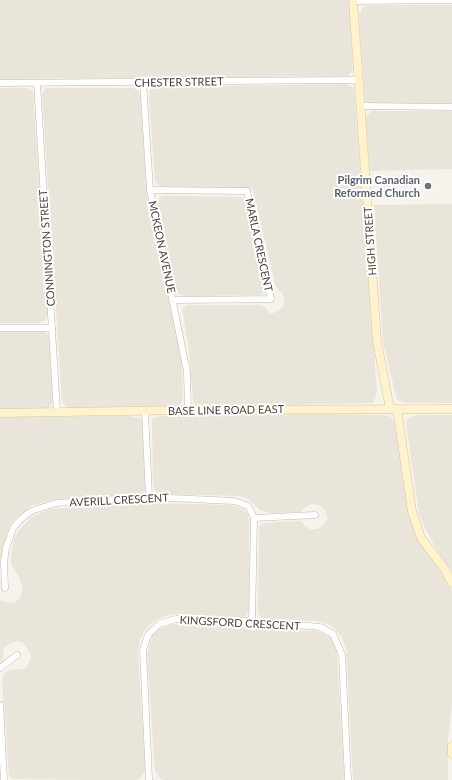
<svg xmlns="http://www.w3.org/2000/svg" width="452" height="780" viewBox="0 0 452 780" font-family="Lato,sans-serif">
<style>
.residential{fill:#eae5da}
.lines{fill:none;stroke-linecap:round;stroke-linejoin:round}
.street-casing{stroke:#c2bbae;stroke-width:7}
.secondary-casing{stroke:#d6c79b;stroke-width:9}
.street{stroke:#fff;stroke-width:6}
.secondary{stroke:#fff3cd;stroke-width:8}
.worship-dot{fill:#6b7280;stroke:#fff;stroke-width:1.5}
.labels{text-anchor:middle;stroke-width:4;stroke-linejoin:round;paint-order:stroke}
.street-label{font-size:11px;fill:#4b4439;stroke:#fff}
.worship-label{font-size:11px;font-weight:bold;fill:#5b616d;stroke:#fff;text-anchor:end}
</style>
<rect width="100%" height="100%" fill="#f6f3ec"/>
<g class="residential">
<path d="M0,0H349L353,69L350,74L346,76L0,79Z"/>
<path d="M369,5H452V103L369,104L365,100L359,16L363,7Z"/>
<path d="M346,84L354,88L377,391L375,399L372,403L201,407L196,405L193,400L189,349L182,309L187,305H260L265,307L269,313H274L281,309L284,304V297L281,292L276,287L254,194L251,188L163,187L159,185L155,181L149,96L150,89L154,87Z"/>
<path d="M0,88H25L30,89L33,92L48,314L46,319L39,323H0Z"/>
<path d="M48,88H133L137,90L140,95L148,207L181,355L183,399L181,404L178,407L70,408L66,407L62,401L42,95L45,89Z"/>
<path d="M372,111H452V169L370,171L366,119L367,115Z"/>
<path d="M163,196L238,197L243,198L246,201L265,287L263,293L260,295L184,296L179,294L176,290L157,205L159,199Z"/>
<path d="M452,204V403H404L397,400L383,342L374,205Z"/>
<path d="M0,332H45L49,336L53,400L52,404L48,408L0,409Z"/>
<path d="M314,414L383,415L391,417L395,423L411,516L438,566L448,580L452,591V706L448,739V780H353L346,648L342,638L337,631L330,625L318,621L269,619L261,617L258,613L259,527L263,523L300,521L309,529H317L324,524L328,518L325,510L319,505L311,504L304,508L301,512L269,513L260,510L248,499L240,496L163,494L156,492L153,486L152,421L153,418L161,416Z"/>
<path d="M416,415H452V572L437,550L426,530L419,514L406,423L409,418Z"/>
<path d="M130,416L139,418L142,422L146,485L145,491L141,494L54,500L32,505L16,518L10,526L2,548L0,567V417Z"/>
<path d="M148,503L229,505L243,509L247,514L249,520V611L246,616L242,618L180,614L168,615L158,619L150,624L144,632L140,640L138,651L145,762V771L140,778L136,780H95L15,779L11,778L9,775L2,677L5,673L9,670L22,669L27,667L30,660L31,653L23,643L18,641L11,643L5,647L3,651V660L0,663V600L8,603L15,602L19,599L22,593V587L20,579L11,564V556L14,539L19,530L31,517L50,509Z"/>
<path d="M172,624L316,631L323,633L331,638L335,645L337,655L344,768V778L343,780H163L159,777L155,772L147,654L150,642L153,634L159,629Z"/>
</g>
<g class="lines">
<g class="street-casing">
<g id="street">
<path d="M353,1L452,0"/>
<path d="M143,82L150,190L187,372L188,410"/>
<path d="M0,83L358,80"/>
<path d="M37,83L57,412"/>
<path d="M361,106L452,107"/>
<path d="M150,190L247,191L271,299L173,300"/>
<path d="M0,328H52"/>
<path d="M145,412L149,497"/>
<path d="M254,518L315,515"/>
<path d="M5,588L4,562L6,548L10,537L13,528L19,521L27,514L34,510L56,503L149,497L234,501L248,506L254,518L252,621"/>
<path d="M0,668L17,655"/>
<path d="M0,705L4,780"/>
<path d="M149,780L143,650L148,635L159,624L176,619L252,621L320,627L333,634L342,655L348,780"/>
</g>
</g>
<g class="secondary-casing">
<g id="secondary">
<path d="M353,0L377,341L390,409"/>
<path d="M397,409L412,511L421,538L444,568L452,583"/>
<path d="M0,413L188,410L452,409"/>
<path d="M452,746V754"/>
</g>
</g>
<use href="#street" class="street"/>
<use href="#secondary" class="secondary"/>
</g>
<circle class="worship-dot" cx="428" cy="186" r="4"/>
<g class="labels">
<g class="street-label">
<text transform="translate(179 82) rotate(-1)" y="4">CHESTER STREET</text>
<text transform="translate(370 241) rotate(-94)" y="4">HIGH STREET</text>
<text transform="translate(259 245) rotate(78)" y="4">MARLA CRESCENT</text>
<text transform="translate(162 247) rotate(78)" y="4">MCKEON AVENUE</text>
<text transform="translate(47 248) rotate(-94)" y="4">CONNINGTON STREET</text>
<text transform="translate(226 410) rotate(-1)" y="4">BASE LINE ROAD EAST</text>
<text transform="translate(119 500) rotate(-3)" y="4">AVERILL CRESCENT</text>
<text transform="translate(240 623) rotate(3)" y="4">KINGSFORD CRESCENT</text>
</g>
<g class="worship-label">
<text x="420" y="184">Pilgrim Canadian<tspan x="420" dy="13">Reformed Church</tspan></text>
</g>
</g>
</svg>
